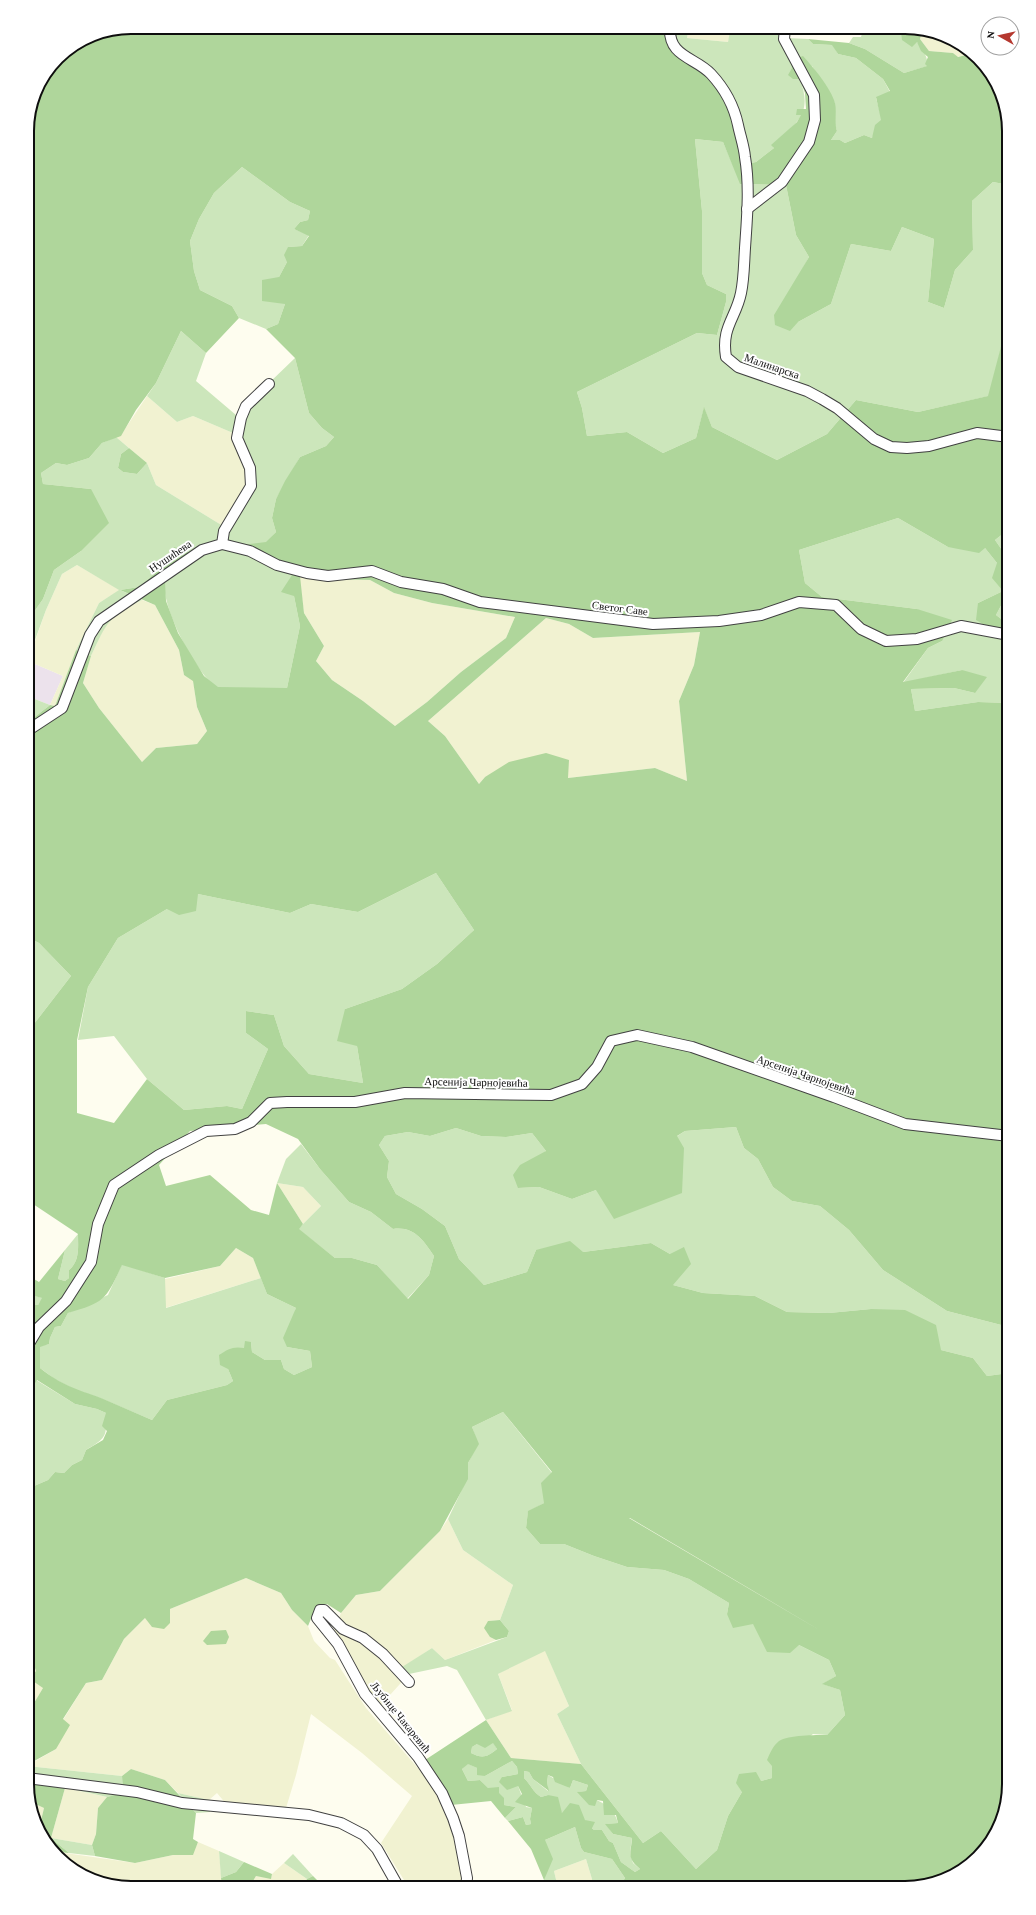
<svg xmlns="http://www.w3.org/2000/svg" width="1036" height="1915" viewBox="0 0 1036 1915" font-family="'Crimson Pro',serif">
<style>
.industrial{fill:#ece2ec}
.farmland{fill:#f1f2d1}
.green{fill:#cce6bb}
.forest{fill:#afd69b;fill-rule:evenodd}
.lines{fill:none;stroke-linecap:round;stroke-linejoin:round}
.street-casing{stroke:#414141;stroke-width:12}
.street{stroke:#fff;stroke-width:10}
.labels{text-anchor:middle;stroke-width:4;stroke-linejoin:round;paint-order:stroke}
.street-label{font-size:11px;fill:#0e0e0e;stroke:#fff}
.rim{fill:none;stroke:#0e0e0e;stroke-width:2}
</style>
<rect width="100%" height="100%" fill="#fefdef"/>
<path class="industrial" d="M28,661L63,676L50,705L27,696Z"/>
<g class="farmland">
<path d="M689,27H777V35L731,31L728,42L687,38Z"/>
<path d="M922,31L963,45L970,54L957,57L953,53L929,51L920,39Z"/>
<path d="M147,396L177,422L193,416L233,433L247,468L246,488L223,526L156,485L147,463L116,437L121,435Z"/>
<path d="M77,565L120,590L99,603L76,650L55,706L50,705L63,676L28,661L46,610L62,574Z"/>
<path d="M299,576L324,579L370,580L394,593L432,603L515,617L506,638L461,672L427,702L395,726L363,701L332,680L316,661L324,646L304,613Z"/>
<path d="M142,600L155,605L179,650L184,675L193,680L197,707L207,731L197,744L156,748L142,762L99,708L83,683L91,656L105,626L118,612Z"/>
<path d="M546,618L569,624L593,638L700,632L694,665L679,701L687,781L655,768L568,778L485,777L479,784L445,736L428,721Z"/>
<path d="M277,1183L303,1187L321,1206L303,1224Z"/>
<path d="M236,1248L253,1258L261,1278L165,1308V1279L220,1266Z"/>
<path d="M448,1519L463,1550L513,1585L500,1620L488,1621L490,1637L496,1640L445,1660L432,1648L402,1668L409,1674L380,1706L367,1690L334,1630L341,1613L356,1595L380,1591L440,1531Z"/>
<path d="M246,1578L281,1593L292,1610L308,1626L314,1641L330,1658L335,1660L366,1708L423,1774L434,1789L456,1839L461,1859L463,1888H409L381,1843L412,1796L362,1753L311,1714L296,1775L286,1808L227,1805L217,1793L209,1800L178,1793L165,1780L131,1769L122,1776L27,1766L56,1749L63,1720L86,1683L102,1680L124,1639L145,1618L170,1623V1609Z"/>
<path d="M545,1650L569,1706L557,1714L581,1764L511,1758L486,1720L512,1710L498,1674Z"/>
<path d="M27,1651L31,1656L43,1688L31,1708L30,1715L27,1719Z"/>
<path d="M65,1788L107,1797L98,1808L96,1834L92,1845L51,1838Z"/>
<path d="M31,1802L44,1808L39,1829L35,1824Z"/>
<path d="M198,1842L219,1851L222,1886L220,1888H124L73,1870L58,1852L135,1863L173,1855H192Z"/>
<path d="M586,1859L594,1886L589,1888H558L554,1871Z"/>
<path d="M284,1863L307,1879L302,1888L250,1886L256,1876L271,1878L272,1874Z"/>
</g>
<g class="green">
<path d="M667,27H689L687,38L728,42L730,31L777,35V27H789L786,38L808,39L813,44L833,45L838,54L856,58L883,79L890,92L876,98L882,120L872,138L864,135L845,143L840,140H831L837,131L834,122L835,103L812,66L800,79C813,115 797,122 772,145L774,148L756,162L751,163Z"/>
<path d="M864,27H902L898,30C913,35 927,49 928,66L904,73L865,49L849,43L853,37H861Z"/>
<path d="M695,139L723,142L741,184L786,185L796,235L809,257L793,286L798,322L831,304L851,244L891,251L902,227L934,239L928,302L944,308L955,270L973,250L972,201L993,182L1009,185V316L989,396L918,412L856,400L827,434L777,460L712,427L704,408L696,438L663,453L627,432L587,436L582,408L577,392L697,333L717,335L726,302V294L707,285L702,273V211Z"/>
<path d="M242,167L290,202L310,211L308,220L300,222L294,229L309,235L302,246L288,247L287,262L279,277L285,304L278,324L266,329L239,318L232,306L200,290L194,271L190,241L199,219L214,193Z"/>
<path d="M181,331L206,353L196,381L236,415L295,358L309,413L322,428L334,437L326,446L300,457L276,499L272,518L276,532L266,543L227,547L249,554L265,565L292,575L294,596L300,626L287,688C277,688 223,690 217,687C197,676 160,605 165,582C166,574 181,556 186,549L174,547L171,559L139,587L120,590L142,600C108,617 107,622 91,656L76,650L99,603L119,590L77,565L62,574L46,610L27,662V622L43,599L54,570L81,551L91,489L43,484L41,473L56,463L67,465L89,458L102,443L116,437L129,448L121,454L118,468L123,472L137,474L147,463L156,485L223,526L246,488L247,468L233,433L193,416L177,422L147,396L156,383Z"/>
<path d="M898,518L948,547L985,548L997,563L1003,591L978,603L1009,639V703L978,702L915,711L911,689L954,688L975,693L962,670L903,683L928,648L942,641L917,609L822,597L805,583L799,550Z"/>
<path d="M1009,529V560L995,540Z"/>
<path d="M1009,596V625L996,615L1005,598Z"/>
<path d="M27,696L50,705L27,723Z"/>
<path d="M436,873L474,930L437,964L402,989L345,1009L357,1046L363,1083L309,1074L284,1046L274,1015L246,1011V1033L268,1049L242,1109L227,1106L184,1110L147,1079L114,1036L78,1040L88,987L118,938L167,909L198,894L290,913L311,904L358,912Z"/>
<path d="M27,937L39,943L71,976L27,1033Z"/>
<path d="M736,1127L744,1148L758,1159L773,1187L792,1201L820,1206L849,1230L883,1270L947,1311L1009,1327V1373L987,1376L973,1358L941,1350L871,1309L829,1313L787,1312L755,1296L703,1293L673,1285L670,1254L651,1243L583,1252L536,1250L527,1272L484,1285L459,1259L445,1226L422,1209L396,1194L387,1177L389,1161L379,1145L385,1136L408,1132L430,1136L456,1128L481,1136L506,1137L532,1133L546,1151L518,1188L539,1187L572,1199L596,1190L685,1131Z"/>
<path d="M301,1144L320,1169L349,1202L371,1212L393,1229C414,1226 423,1240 434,1256L429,1275L407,1299L377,1265L352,1258H335L298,1229L321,1206L303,1187L277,1183L286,1159Z"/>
<path d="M78,1234C78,1247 80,1261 69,1270V1278L65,1281L58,1279L65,1250Z"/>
<path d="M122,1264L165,1278L166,1308L261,1278L267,1294L296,1308L287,1347L310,1351L312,1367L294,1375L284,1369L281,1360H265L252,1352L251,1342L228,1369L233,1381L227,1385L167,1400L152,1420L100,1398L76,1390L56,1380L40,1368V1346L49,1344L50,1338L55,1327L61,1326L68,1313L108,1295Z"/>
<path d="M27,1294L43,1298L38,1305L27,1304Z"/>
<path d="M36,1380L75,1404L97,1409L106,1413C107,1437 106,1438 86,1450L82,1460L72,1465L64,1473L55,1472L48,1480L27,1489V1396Z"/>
<path d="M503,1412L552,1473L544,1503L528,1512L526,1528L540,1544H564L594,1556L627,1567L664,1570L689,1579L729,1603L727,1614L753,1623L758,1631L799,1645L829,1660L836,1676L823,1684L840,1690L845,1715L827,1735L813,1734L772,1766V1778L761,1781L742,1792L728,1816L717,1850L696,1869L661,1831L643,1843L581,1764L557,1714L569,1706L545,1651L498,1674L512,1711L486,1720L457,1670L447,1666L409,1674L402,1667L432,1648L445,1660L507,1637L509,1631L500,1620L513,1585L463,1550L448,1519L467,1479L468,1463L478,1444L472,1427Z"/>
<path d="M493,1742L497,1749C487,1757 483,1759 471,1753L472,1747L477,1744Z"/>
<path d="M512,1761L517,1767L518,1774L502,1777L518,1786L526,1807L532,1808L530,1819L531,1824L526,1825L523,1817L508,1821L505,1818L516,1807L504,1805L480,1780L468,1781L462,1769L467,1763L477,1768L485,1776Z"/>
<path d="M27,1766L122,1776L123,1794L107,1797L27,1779Z"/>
<path d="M524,1771L529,1772L533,1779L548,1791L547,1783L548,1775L570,1788L573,1780L588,1785L586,1791L578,1792C595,1800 613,1803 618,1823L606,1824L613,1834L632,1838L630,1853L633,1863L640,1869L635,1872L621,1862L613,1843L609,1841L602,1830H594L585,1820L562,1813L548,1795L541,1797C533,1792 531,1785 524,1778Z"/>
<path d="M178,1793L209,1800L210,1812L196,1813Z"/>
<path d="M575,1827L581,1848L584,1852L612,1859L625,1878L619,1888H589L594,1886L586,1859L554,1871L558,1888H529L544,1880L545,1840Z"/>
<path d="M51,1838L92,1845L95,1856L69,1853Z"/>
<path d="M219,1851L244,1862L236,1872L221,1878Z"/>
<path d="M293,1854L313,1876L307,1879L284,1863Z"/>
</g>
<g class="forest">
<path d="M131,27H667L678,45L726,100L751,163L756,162L774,148L771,145L797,122L801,115H796L797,109H806L805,93L800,79H793L788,75L792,68L791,62L797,58L803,56C813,67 831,88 835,103C837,112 834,122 837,131L831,140H840L845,143L864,135L872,138L875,125L881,120L876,97L890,91L883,79L856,58L838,54L832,45L813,44L808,39L849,43L865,49L904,73L927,66L925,64L928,57L921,51L917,42L912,47L902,40L901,32L897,31C906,25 913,28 922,31L920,39L929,51L953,53L958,57L970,54L1001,91L1009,131V185L993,182L972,201L973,250L955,270L944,308L928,302L934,239L902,227L891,251L851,244L831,304L798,322L790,331L775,325L774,315L809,257L796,235L786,185L740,184L723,142L695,139L702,211V273L707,285L726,294V302L717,335L697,333L577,392L582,408L587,436L627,432L663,453L696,438L704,407L712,427L777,460L827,434L856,400L918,412L988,396L1009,316V529L995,540L1009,560V596L1005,598L996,615L1009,625V639L976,620L978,603L1003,591L992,578L997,563L985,548L979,553L948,547L898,518L799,550L805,583L822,597L917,609L952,620L942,641L928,648L903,682L962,670L987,677L975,693L954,688L911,689L915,711L978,702L1009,703V1327L947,1311L883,1270L849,1230L820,1206L792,1201L773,1187L758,1159L744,1148L736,1127L685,1131L677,1136L684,1148L682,1193L614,1219L596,1190L572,1199L539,1187L518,1188L513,1175L520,1165L546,1151L532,1133L506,1137L481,1136L456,1128L430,1136L408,1132L385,1136L379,1145L389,1161L387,1177L396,1194L422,1209L445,1226L459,1259L484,1285L527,1272L536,1250L570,1241L583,1252L651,1243L670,1254L684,1247L691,1264L673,1285L703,1293L755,1296L787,1312L829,1313L871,1309L905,1310L936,1325L941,1350L973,1358L987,1376L1009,1373V1784L992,1842L945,1880L905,1888H619L625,1878L612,1859L584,1852L581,1848L575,1827L545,1840L553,1859L544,1880L531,1849L508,1821L523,1817L526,1825L531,1824L530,1819L532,1808L515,1802L522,1794L518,1786L507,1790L499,1782L502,1777L518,1774L517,1767L512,1761L485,1776L477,1775V1768L468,1764L462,1769L468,1781L480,1780L488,1788L499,1787V1793L504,1798V1805L516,1807L505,1818L491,1801L451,1805L425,1760L486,1720L511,1758L581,1764L643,1843L661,1831L696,1869L717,1850L728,1816L742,1792L736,1783L739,1774L756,1772L761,1781L772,1778V1766L767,1760C770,1753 773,1746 779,1741C788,1735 816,1735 827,1735L845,1715L840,1690L822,1684L836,1676L829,1660L799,1645L790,1653L767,1652L753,1624L733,1628L727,1614L729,1603L689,1579L664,1570L627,1567L594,1556L564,1544H540L526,1528L528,1511L544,1503L541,1483L552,1472L503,1412L472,1427L479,1444L468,1463V1479L440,1531L380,1591L356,1595L341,1613L327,1604L315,1609L308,1626L292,1610L281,1593L246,1578L170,1609V1623L164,1629L152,1627L145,1618L124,1639L102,1680L86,1683L63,1719L70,1725L56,1749L27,1765V1719L30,1715L31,1708L43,1688L30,1679L36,1671L31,1656L27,1651V1593L30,1592L27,1587V1489L48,1480L55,1472L64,1473L72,1465L82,1460L86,1450L103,1440L107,1431L102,1426L106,1413L97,1409L75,1404L37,1380L27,1396V1304L38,1305L42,1298L27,1294V1275L39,1282L65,1250L58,1279L65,1281L69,1278V1270C80,1261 78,1247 78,1234L33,1204L27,1203V1033L71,976L39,943L27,937V723L50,705L55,706L76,650L91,656L83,683L99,708L142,762L156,748L197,744L207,731L197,707L193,681L184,675L179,650L155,605L120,590L139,587L171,559L174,547L187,549L192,564L165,582L166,601L178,633L204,676L218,687L287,688L300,626L294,596L281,592L292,575L265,565L249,554L225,547L266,542L276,532L272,518L276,499L285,481L300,457L326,446L334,437L322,428L309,413L295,358L266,329L278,324L285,304L262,301V280L279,277L287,262L284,255L288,247L302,246L309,236L294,229L300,222L308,220L310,211L290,202L242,167L214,193L199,219L190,241L194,271L200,290L232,306L239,318L206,353L181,331L156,383L136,410L121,436L102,443L89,458L67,465L56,463L41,473L43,484L91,489L109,523L81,551L54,570L43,599L27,622V124L38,85L58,57L91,35ZM300,576L324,579L370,580L394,593L432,603L515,617L506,638L461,672L427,702L395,726L363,701L332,680L316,661L324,646L304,613ZM546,618L569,624L593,638L700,632L694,665L679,701L687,781L655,768L568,778L569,760L546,753L509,762L485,777L479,784L445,736L428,721ZM436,873L474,930L437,964L402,989L345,1009L337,1041L357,1046L363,1083L309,1074L284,1046L274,1015L246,1011V1033L268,1049L242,1109L227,1106L184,1110L147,1079L114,1123L77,1113V1040L88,987L118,938L167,909L179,915L196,911L198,894L290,913L311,904L358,912ZM266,1124L298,1139L320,1169L349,1202L371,1212L393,1229C414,1226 423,1240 434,1256L429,1275L408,1299L377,1265L352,1258H335L299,1229L303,1224L277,1183L269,1215L251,1210L210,1175L166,1186L159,1165L190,1131ZM236,1248L253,1258L267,1294L296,1308L283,1338L287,1347L310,1351L312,1367L294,1375L284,1369L281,1360H265L252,1352L251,1342L245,1341L244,1348C233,1346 228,1349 219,1355L220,1365L228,1369L233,1381L227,1385L167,1400L152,1420C135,1413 118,1405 101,1398C76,1389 61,1385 40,1368V1347L49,1344L50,1338L55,1327L61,1326L68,1313C106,1302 106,1299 122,1265L165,1278L220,1266ZM629,1518L826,1634L630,1518ZM493,1743L497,1749C487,1757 483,1759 471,1753L472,1747L477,1744L485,1748ZM524,1771L529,1772L533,1779L549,1791L547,1783L548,1775L553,1777L555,1782L570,1788L573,1780L588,1785L586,1791L577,1792L589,1805L595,1806L597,1800L603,1801L604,1815H616L618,1823L605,1824L613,1834L632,1838C631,1854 626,1857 640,1869L635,1872L621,1862L613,1843L609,1841L602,1830H594L592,1828L595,1822L585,1820L579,1805L570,1803L562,1813L558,1797L548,1795L541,1797C533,1792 531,1785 524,1778Z"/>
<path d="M129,448L147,463L137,474L123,472L118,468L121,454Z"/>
<path d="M500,1620L509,1631L507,1637L496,1640L490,1637L484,1628L488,1621Z"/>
<path d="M226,1630L229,1637L226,1644L207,1645L203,1641L211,1631Z"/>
<path d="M131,1769L165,1780L196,1813L193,1839L198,1842L193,1855H173L135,1863L95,1856L92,1845L96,1834L98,1808L107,1797L123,1793L122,1776Z"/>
<path d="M27,1779L65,1788L51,1838L69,1853L58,1852L39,1829L44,1808L31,1802Z"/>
<path d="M244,1862L272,1874L271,1879L256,1876L250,1886L252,1888H220L222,1886L221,1878L236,1872Z"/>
<path d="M313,1876L325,1888H302L307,1879Z"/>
</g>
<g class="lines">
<g class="street-casing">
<g id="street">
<path d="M670,27C668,57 695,57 711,74C724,88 734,106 738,125C740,135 744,146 745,157C750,187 747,218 745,248C744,263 744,279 741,293C736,318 721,327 726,357L738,367L807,391L822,399L837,408L874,439L891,447L907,448L929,446L977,433L1009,437"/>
<path d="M747,209L782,182L809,142L815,120L814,95L784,39L785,27"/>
<path d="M222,544L250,551L277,565L307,573L328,576L372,571L401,582L443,589L480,602L653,624L719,621L761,615L799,602L836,605L861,629L886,641L917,639L961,626L1009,635"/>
<path d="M27,731L62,708L90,635L99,621L202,550L222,544L224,531L251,486L250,468L237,438L241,418L246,406L269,384"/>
<path d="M27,1347L39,1327L66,1301L91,1262L98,1224L114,1185L159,1155L206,1131L235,1129L251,1122L270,1103L287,1102H355L405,1093L551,1095L582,1084L597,1067L611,1041L637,1035L692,1047L834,1097L905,1124L1009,1136"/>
<path d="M409,1682L383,1654L363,1638L343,1629L324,1610H320L317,1618L338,1644L365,1694L418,1757L442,1793L453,1818L459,1836L467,1878L466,1888"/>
<path d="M27,1778L137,1792L182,1803L309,1815L341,1823L364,1835L377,1849L399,1888"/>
</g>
</g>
<use href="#street" class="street"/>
</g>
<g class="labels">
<g class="street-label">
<text transform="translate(772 366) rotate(19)" y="4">Малинарска</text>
<text transform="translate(170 556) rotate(-34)" y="4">Нушићева</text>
<text transform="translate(620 608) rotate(7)" y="4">Светог Саве</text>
<text transform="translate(806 1075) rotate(19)" y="4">Арсенија Чарнојевића</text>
<text transform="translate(476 1082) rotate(1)" y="4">Арсенија Чарнојевића</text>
<text transform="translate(401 1717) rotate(51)" y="4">Љубице Чакаревић</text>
</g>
</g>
<path d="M0 0H1036V1915H0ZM131 34H905A97 97 0 0 1 1002 131V1784A97 97 0 0 1 905 1881H131A97 97 0 0 1 34 1784V131A97 97 0 0 1 131 34Z" fill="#fff" fill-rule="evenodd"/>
<path class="rim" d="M131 34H905A97 97 0 0 1 1002 131V1784A97 97 0 0 1 905 1881H131A97 97 0 0 1 34 1784V131A97 97 0 0 1 131 34Z"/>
<g transform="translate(1000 36) rotate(278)"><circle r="19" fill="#ffffff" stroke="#9f9f9f"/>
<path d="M0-3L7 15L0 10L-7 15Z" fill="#b5382f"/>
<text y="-6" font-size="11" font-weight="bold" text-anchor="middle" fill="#0e0e0e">N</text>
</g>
</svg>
